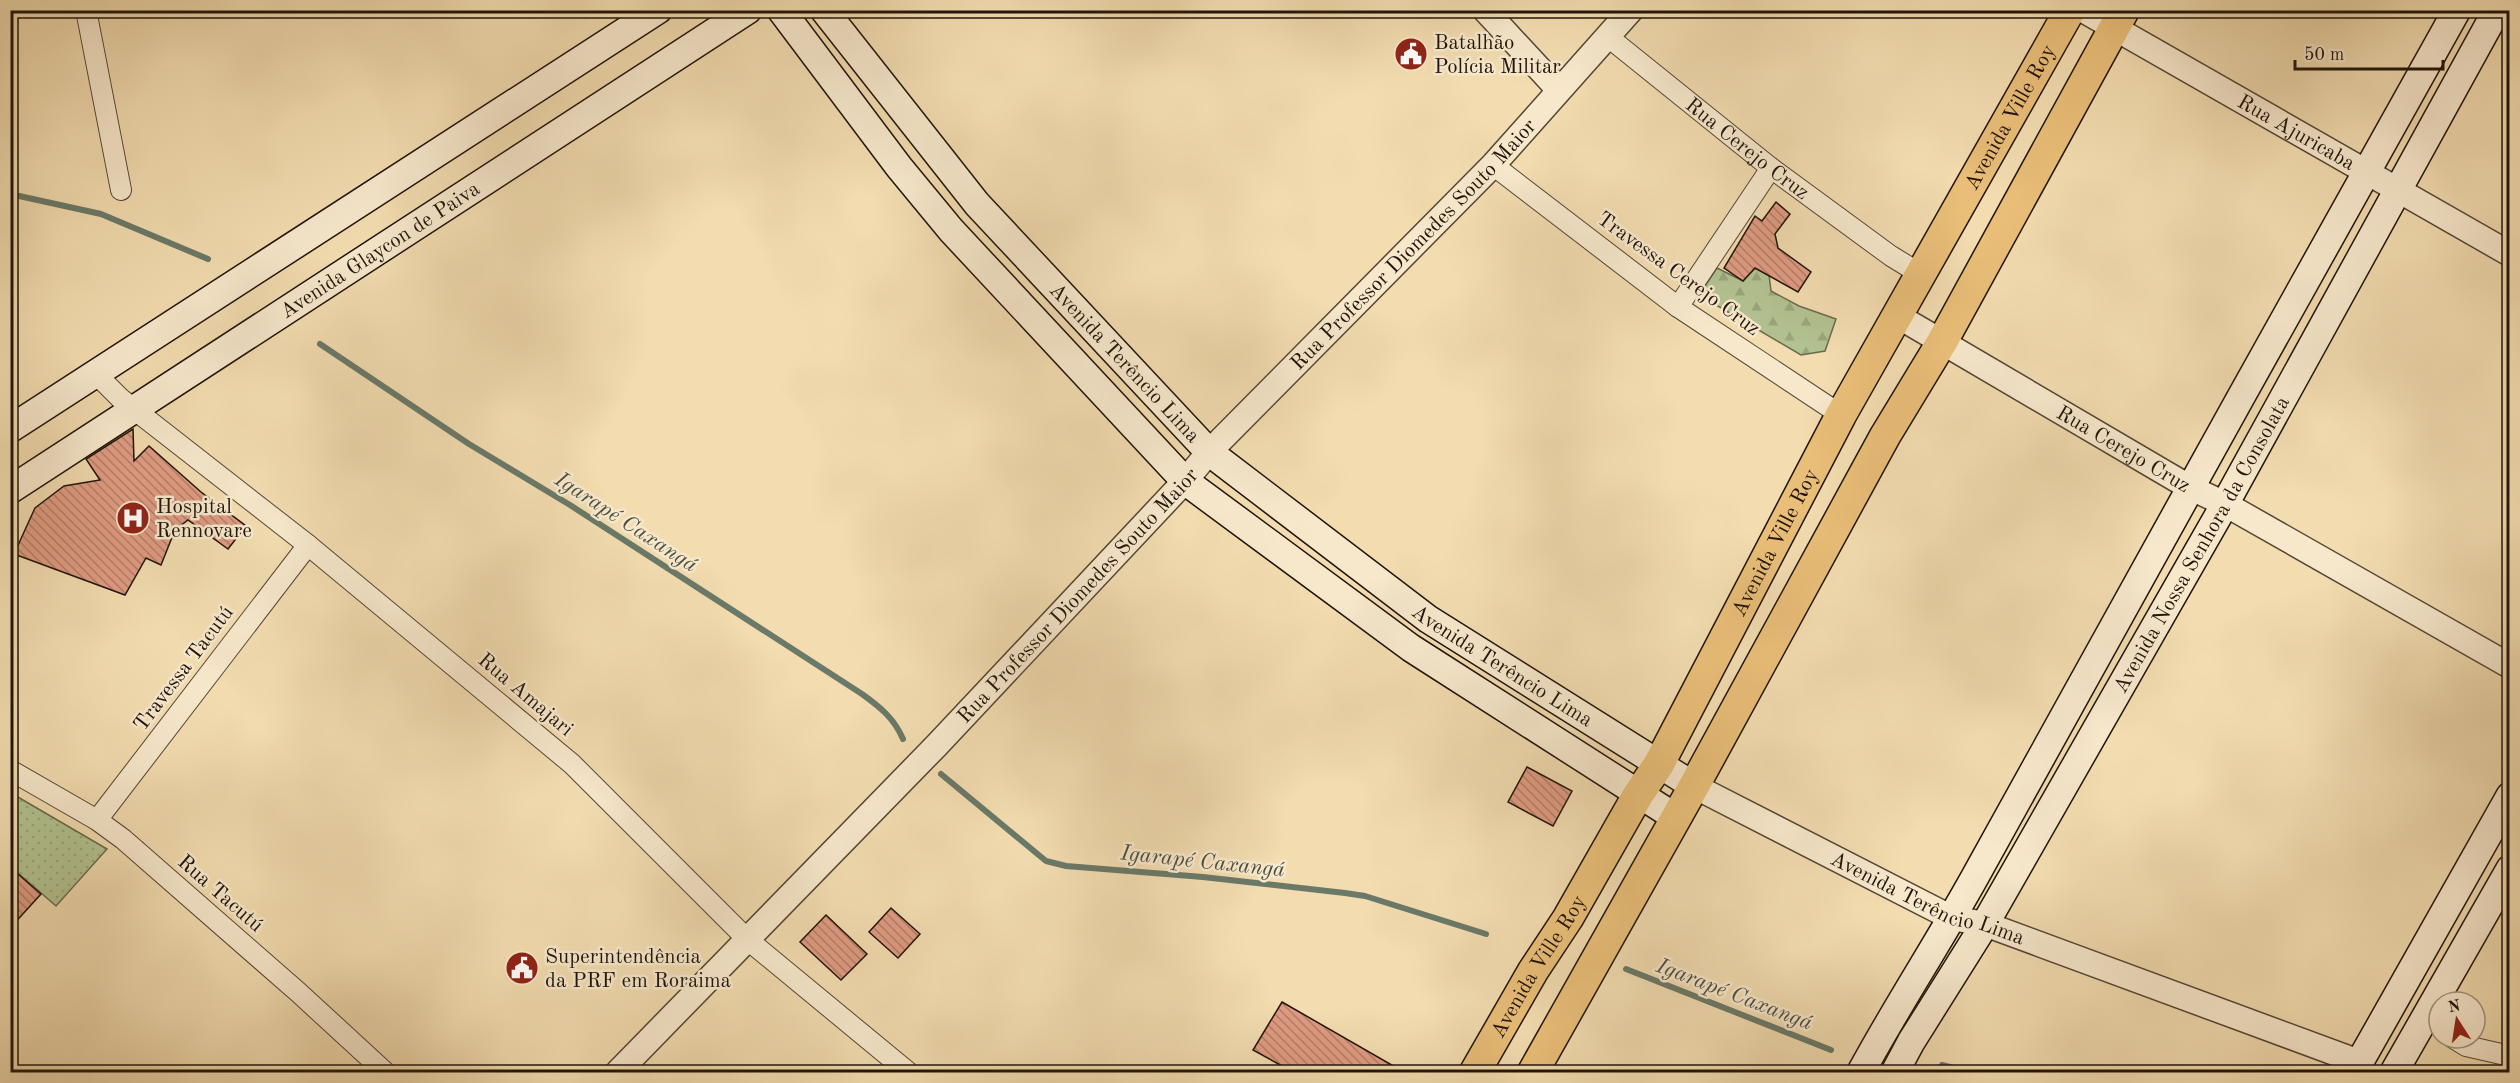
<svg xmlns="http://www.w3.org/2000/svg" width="2520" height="1083" viewBox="0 0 2520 1083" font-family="'Old Standard TT',serif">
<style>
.forest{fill:url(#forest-firs);stroke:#6a6b4e;stroke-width:1.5}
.garden{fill:url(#garden-dots);stroke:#6a6b4e;stroke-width:1.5}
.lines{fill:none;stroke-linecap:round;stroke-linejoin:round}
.stream{stroke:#6a7968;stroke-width:6}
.building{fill:url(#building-back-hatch);stroke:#20140a;stroke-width:1.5}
.minor-casing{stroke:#544634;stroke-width:22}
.tertiary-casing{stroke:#544634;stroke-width:27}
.secondary-casing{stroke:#20140a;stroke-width:30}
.primary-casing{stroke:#20140a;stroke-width:33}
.minor{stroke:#f7e8cc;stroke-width:20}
.tertiary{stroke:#f7e8cc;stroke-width:24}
.secondary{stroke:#f7e8cc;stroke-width:27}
.primary{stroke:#e9be78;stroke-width:30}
.labels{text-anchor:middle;stroke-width:5;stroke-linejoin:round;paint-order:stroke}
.poi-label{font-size:21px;fill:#20140a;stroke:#f7e8cc;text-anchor:start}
.street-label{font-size:21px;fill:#20140a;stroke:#f7e8cc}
.water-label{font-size:22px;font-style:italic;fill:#4b4f41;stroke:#f7e8cc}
</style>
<defs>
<pattern id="forest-firs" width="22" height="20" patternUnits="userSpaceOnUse" patternTransform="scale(1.5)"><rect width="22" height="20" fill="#b3c291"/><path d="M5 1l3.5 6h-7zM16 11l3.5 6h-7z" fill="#9aa67c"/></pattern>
<pattern id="garden-dots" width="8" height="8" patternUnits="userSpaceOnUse" patternTransform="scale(1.5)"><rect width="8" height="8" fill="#b3c291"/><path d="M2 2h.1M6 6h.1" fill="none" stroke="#9aa67c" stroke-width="1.8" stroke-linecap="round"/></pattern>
<pattern id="building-back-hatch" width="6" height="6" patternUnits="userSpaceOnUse" patternTransform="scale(1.5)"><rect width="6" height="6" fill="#df9b82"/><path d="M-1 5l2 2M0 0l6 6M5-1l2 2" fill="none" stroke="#b47d69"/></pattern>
</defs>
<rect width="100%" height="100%" fill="#f2dcb0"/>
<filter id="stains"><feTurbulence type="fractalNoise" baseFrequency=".00333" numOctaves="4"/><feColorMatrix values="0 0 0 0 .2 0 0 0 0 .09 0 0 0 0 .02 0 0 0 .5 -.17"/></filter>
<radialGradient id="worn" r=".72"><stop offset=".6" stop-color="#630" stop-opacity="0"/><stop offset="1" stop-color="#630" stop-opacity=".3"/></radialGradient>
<path class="forest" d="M1717,268L1743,281L1755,268L1769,275L1771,291L1799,306L1836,319L1825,351L1801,355L1699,295Z"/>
<path class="garden" d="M11,793L107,849L56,906L11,867Z"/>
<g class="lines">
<g class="stream">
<path d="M10,194L101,214L208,259"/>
<path d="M320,344L469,444L570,505L862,694C880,707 894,718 903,739"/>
<path d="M941,774L1046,861L1066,866L1203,877L1345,893L1365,896L1486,934"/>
<path d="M1626,969L1831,1050"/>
<path d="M1942,1065L1969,1072"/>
</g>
</g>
<g class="building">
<path d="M1776,202L1790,214L1775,234L1778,248L1811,272L1798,292L1755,268L1743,281L1724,268L1755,216L1762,221Z"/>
<path d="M133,429L134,461L149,446L201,492L246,526L228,549L188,520L175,530L161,565L146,558L125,595L14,554L35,508L64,486L100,480L86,459Z"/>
<path d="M1527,767L1572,791L1553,826L1508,802Z"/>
<path d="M10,867L41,894L10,928Z"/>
<path d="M891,908L920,934L898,958L869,932Z"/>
<path d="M826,915L867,954L841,980L800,942Z"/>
<path d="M1282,1002L1404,1072H1293L1253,1050Z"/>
</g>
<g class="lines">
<g class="minor-casing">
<g id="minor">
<path d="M86,10L121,190"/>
<path id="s1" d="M1607,36L1771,168L1891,256L1922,275"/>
<path d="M1493,165L1678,307L1841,415"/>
<path d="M1678,307L1771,168"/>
<path d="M95,373L121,399L308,545L572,764L748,940L908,1072"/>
<path d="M10,770L97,820L123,839L298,992L385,1072"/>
<path d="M97,820L308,545"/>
<path d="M2453,1038L2466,1046L2510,1056"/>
</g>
</g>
<g class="tertiary-casing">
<g id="tertiary">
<path d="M1485,10L1559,90"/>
<path id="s2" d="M2083,10L2510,254"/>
<path id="s3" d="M1896,315L2189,487L2225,504L2510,666"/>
<path id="s4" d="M1694,786L1952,918L1985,924L2359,1062"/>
<path id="s5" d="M618,1072L937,745L1185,481L1209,452L1493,165L1631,10"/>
</g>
</g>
<g class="secondary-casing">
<g id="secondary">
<path d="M781,10L899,167L951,230L1185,481L1411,648L1675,817"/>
<path id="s6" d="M824,10L977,204L1209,452L1428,619L1694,786"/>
<path d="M10,429L658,10"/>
<path id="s7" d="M10,490L748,10"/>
<path d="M1861,1072C1899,1002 1943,936 1981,866C2138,580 2298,295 2457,10"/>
<path id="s8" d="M1895,1072L1911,1042L1985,924L2225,504L2497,10"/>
<path d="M2354,1072L2510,796"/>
<path d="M2394,1072L2510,869"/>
</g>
</g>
<g class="primary-casing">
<g id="primary">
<path id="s9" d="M1475,1072L1533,971L1568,918L1638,795L1659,764L1841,415L2070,10"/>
<path d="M1533,1072L1694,786L1885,436L1942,342L2124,10"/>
</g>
</g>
<use href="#minor" class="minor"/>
<use href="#tertiary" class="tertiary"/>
<use href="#secondary" class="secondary"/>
<use href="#primary" class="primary"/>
</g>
<defs>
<g id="civic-disc" transform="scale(1.725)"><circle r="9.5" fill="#8f2418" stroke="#f7e8cc"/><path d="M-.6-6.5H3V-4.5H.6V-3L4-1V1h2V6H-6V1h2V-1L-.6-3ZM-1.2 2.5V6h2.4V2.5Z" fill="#fff"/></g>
<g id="hospital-disc" transform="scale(1.725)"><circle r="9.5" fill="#8f2418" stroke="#f7e8cc"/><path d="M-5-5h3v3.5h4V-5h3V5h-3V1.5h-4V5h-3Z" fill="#fff"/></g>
</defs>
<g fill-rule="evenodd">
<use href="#civic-disc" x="1411" y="54"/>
<use href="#hospital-disc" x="133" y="518"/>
<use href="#civic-disc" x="522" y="968"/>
</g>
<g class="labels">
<g class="poi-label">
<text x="1434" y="49">Batalhão<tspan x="1434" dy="24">Polícia Militar</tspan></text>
<text x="156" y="513">Hospital<tspan x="156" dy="24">Rennovare</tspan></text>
<text x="545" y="963">Superintendência<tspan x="545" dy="24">da PRF em Roraima</tspan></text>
</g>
<g class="street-label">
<text dy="7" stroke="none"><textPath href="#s9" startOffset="1095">Avenida Ville Roy</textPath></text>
<text dy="7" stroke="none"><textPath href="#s2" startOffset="246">Rua Ajuricaba</textPath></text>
<text dy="7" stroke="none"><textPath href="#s1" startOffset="180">Rua Cerejo Cruz</textPath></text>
<text dy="7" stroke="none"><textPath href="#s5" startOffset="1148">Rua Professor Diomedes Souto Maior</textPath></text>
<text dy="7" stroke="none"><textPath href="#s7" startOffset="441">Avenida Glaycon de Paiva</textPath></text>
<text transform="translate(1679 273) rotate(36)" y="7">Travessa Cerejo Cruz</text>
<text dy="7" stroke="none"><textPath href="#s6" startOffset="464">Avenida Terêncio Lima</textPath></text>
<text dy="7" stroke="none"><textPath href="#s3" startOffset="264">Rua Cerejo Cruz</textPath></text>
<text dy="7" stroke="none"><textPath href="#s9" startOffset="609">Avenida Ville Roy</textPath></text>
<text dy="7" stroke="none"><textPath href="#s8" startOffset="610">Avenida Nossa Senhora da Consolata</textPath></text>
<text dy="7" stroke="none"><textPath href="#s5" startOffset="662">Rua Professor Diomedes Souto Maior</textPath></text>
<text dy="7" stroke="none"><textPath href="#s6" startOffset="950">Avenida Terêncio Lima</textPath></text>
<text transform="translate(183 668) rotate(-53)" y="7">Travessa Tacutú</text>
<text transform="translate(526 694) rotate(40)" y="7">Rua Amajari</text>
<text transform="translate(221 893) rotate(41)" y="7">Rua Tacutú</text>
<text dy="7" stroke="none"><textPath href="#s4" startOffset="260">Avenida Terêncio Lima</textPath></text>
<text dy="7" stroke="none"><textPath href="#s9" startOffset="123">Avenida Ville Roy</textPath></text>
</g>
<g class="water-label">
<text transform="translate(627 521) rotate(33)" y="8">Igarapé Caxangá</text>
<text transform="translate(1203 860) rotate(6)" y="8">Igarapé Caxangá</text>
<text transform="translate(1735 993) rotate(21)" y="8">Igarapé Caxangá</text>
</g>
</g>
<rect width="2520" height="1083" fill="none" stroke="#f2dcb0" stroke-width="36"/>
<rect x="12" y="12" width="2496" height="1059" fill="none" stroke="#20140a" stroke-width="3"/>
<rect x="18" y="18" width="2484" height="1047" fill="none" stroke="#20140a" stroke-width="1.5"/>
<g transform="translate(2457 1020) rotate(348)"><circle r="28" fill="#f7e8cc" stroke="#a1937e" stroke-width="1.5"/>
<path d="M0-4.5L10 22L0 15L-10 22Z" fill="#8f2418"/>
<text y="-9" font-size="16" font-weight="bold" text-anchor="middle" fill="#20140a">N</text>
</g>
<path d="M2295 60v9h148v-9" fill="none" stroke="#20140a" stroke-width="3"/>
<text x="2304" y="60" font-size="18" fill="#20140a" stroke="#f7e8cc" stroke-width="4.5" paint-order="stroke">50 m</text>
<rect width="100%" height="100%" filter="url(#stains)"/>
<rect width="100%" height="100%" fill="url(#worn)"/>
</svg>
